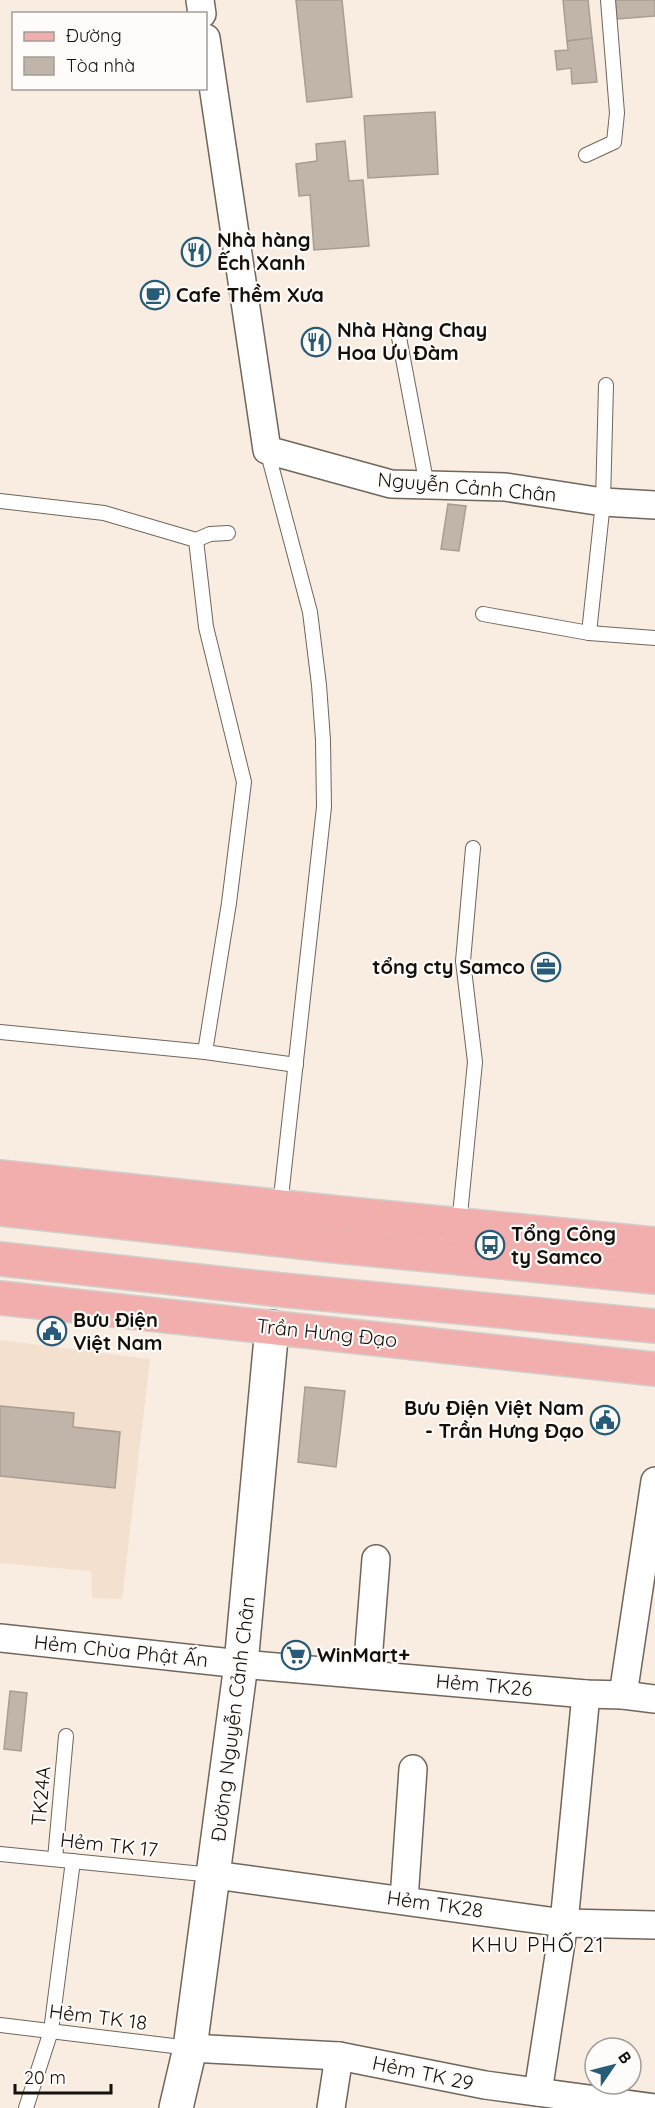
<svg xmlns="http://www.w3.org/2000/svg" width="655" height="2108" viewBox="0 0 655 2108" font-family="Quicksand,sans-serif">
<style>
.built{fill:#f3e0ce}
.building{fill:#c1b4a9;stroke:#a99c91;stroke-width:1.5}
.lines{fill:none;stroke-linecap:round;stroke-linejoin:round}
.lane-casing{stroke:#71665b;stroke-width:16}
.street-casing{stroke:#71665b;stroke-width:30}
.secondary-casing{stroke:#71665b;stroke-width:36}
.primary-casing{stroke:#d0cfce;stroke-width:36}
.lane{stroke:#fff;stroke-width:14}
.street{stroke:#fff;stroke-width:27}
.secondary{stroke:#fff;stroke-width:33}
.primary{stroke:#f2aeac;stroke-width:33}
.labels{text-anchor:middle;stroke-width:4.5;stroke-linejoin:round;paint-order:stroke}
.poi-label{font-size:20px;font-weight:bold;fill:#14100c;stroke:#fefbf9;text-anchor:start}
.street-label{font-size:20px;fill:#14100c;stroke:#fefbf9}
.neighbourhood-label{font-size:21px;letter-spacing:1.5px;fill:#14100c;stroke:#fefbf9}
</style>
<rect width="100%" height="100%" fill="#f9ece0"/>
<path class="built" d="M0,1340L150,1359L122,1599L92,1598L91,1571L0,1563Z"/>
<g class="building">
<path d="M296,0H342L352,97L307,102Z"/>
<path d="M563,0H588L592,38L567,41Z"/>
<path d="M615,0H655V16L617,19Z"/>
<path d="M592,38L597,82L572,84L571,68L557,70L555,51L568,50L567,41Z"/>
<path d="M435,112L438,174L368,178L364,116Z"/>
<path d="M345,141L349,181L363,180L369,246L314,250L310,195L299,196L296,164L317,161L316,144Z"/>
<path d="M448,504L466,506L459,551L441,549Z"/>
<path d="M305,1387L345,1391L336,1467L298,1462Z"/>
<path d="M0,1406L74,1413L73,1427L120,1432L115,1488L0,1476Z"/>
<path d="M10,1691L27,1693L21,1751L4,1749Z"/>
</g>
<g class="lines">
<g class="lane-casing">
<g id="lane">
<path d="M586,155L614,142L617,113L608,0"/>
<path d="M398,332L427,486"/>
<path d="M267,450L310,612L319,685L323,740L324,807L280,1206"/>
<path d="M0,501L104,513L196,540L210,534L228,533"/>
<path d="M196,540L206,627L244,782L229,903L205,1052"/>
<path d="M483,614L589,633L655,638"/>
<path d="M589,633L603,502L606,385"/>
<path d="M0,1032L205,1052L296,1065"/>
<path d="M459,1225L475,1062L463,961L473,848"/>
<path d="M0,1854L213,1875"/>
<path d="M55,1859L66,1736"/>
<path d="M0,2025L190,2048"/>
<path d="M26,2108L51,2031L73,1861"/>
</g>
</g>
<g class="street-casing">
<g id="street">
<path d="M200,0L202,14"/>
<path d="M206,38L267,450L391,484L505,487L603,502L655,505"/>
<path d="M0,1638L241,1664L586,1694L623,1695L655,1699"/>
<path d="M367,1674L376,1559"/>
<path d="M623,1695L655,1481"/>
<path d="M215,1875L564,1923L655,1925"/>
<path d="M404,1900L413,1769"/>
<path d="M190,2048L339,2056L485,2085L655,2108"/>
<path d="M538,2092L564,1923L586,1694"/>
<path d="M331,2108L339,2056"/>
</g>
</g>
<g class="secondary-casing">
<path id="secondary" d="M176,2108L190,2048L241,1664L272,1327"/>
</g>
<g class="primary-casing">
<g id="primary">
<path d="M0,1177L339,1213L655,1244"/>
<path d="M0,1209L336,1246L655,1277"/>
<path d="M0,1259L272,1289L655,1326"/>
<path d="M0,1298L655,1369"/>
</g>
</g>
<use href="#lane" class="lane"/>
<use href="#street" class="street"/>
<use href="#secondary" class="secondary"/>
<use href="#primary" class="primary"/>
</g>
<defs>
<g id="restaurant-ring" transform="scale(1.5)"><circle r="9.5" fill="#fefbf9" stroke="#265c78" stroke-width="1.5"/><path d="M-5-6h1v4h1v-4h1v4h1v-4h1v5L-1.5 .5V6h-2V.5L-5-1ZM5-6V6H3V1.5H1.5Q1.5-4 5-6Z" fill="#265c78"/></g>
<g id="cafe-ring" transform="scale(1.5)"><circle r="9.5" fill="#fefbf9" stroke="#265c78" stroke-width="1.5"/><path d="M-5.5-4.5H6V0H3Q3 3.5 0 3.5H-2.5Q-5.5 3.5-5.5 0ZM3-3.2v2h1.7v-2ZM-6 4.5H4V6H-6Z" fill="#265c78"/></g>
<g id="office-ring" transform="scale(1.5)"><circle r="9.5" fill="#fefbf9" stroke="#265c78" stroke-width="1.5"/><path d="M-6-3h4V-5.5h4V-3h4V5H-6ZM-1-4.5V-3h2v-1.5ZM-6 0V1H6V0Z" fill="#265c78"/></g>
<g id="bus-ring" transform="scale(1.5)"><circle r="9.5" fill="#fefbf9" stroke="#265c78" stroke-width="1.5"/><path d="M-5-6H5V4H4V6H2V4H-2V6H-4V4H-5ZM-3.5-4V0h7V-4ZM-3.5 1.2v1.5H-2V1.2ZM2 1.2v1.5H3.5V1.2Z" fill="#265c78"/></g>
<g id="civic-ring" transform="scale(1.5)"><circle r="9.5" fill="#fefbf9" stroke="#265c78" stroke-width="1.5"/><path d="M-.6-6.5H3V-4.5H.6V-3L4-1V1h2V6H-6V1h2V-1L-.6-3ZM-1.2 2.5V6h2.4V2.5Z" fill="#265c78"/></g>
<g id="supermarket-ring" transform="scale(1.5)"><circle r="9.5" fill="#fefbf9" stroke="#265c78" stroke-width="1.5"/><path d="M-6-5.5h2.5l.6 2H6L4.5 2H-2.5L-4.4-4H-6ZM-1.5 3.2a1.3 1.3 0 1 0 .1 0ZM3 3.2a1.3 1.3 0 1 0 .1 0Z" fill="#265c78"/></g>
</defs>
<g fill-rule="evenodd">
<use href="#restaurant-ring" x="196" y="252"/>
<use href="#cafe-ring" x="155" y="295"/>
<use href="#restaurant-ring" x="316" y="342"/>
<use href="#office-ring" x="546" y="967"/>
<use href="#bus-ring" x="490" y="1245"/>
<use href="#civic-ring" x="52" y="1331"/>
<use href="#civic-ring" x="605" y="1420"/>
<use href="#supermarket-ring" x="296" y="1655"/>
</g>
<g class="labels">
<g class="poi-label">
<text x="217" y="247">Nhà hàng<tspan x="217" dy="23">Ếch Xanh</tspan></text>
<text x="176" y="302">Cafe Thềm Xưa</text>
<text x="337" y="337">Nhà Hàng Chay<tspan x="337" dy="23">Hoa Ưu Đàm</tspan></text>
<text x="525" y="974" text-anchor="end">tổng cty Samco</text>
<text x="511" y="1241">Tổng Công<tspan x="511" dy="23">ty Samco</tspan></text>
<text x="73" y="1327">Bưu Điện<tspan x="73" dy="23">Việt Nam</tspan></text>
<text x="584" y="1415" text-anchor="end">Bưu Điện Việt Nam<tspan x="584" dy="23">- Trần Hưng Đạo</tspan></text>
<text x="317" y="1662">WinMart+</text>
</g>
<g class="street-label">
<text transform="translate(467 487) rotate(5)" y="7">Nguyễn Cảnh Chân</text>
<text transform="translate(327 1333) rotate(6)" y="7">Trần Hưng Đạo</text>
<text transform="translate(121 1651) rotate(6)" y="7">Hẻm Chùa Phật Ấn</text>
<text transform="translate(484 1685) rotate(5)" y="7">Hẻm TK26</text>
<text transform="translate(233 1719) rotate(-83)" y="7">Đường Nguyễn Cảnh Chân</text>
<text transform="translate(41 1796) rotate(-85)" y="7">TK24A</text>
<text transform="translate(109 1845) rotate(6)" y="7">Hẻm TK 17</text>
<text transform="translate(435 1904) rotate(8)" y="7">Hẻm TK28</text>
<text transform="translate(98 2017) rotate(7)" y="7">Hẻm TK 18</text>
<text transform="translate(423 2073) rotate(12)" y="7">Hẻm TK 29</text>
</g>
<g class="neighbourhood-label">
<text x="538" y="1952">KHU PHỐ 21</text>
</g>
</g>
<rect x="12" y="12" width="195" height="78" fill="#fefbf9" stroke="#a09d9a" stroke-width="1.5"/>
<rect x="24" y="32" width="30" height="9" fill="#f2aeac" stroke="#a09d9a" stroke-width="1.5"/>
<text x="66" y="42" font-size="18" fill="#14100c">Đường</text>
<rect x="24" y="57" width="30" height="18" fill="#c1b4a9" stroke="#a09d9a" stroke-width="1.5"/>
<text x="66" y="72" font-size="18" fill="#14100c">Tòa nhà</text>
<g transform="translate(613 2066) rotate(55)"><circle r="28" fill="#fefbf9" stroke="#a09d9a" stroke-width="1.5"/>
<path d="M0-4.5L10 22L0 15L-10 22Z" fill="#265c78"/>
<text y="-9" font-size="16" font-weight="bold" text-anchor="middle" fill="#14100c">B</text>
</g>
<path d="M15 2084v9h96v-9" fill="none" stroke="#14100c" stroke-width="3"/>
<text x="24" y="2084" font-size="18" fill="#14100c" stroke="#fefbf9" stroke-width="4.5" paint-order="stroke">20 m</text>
</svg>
